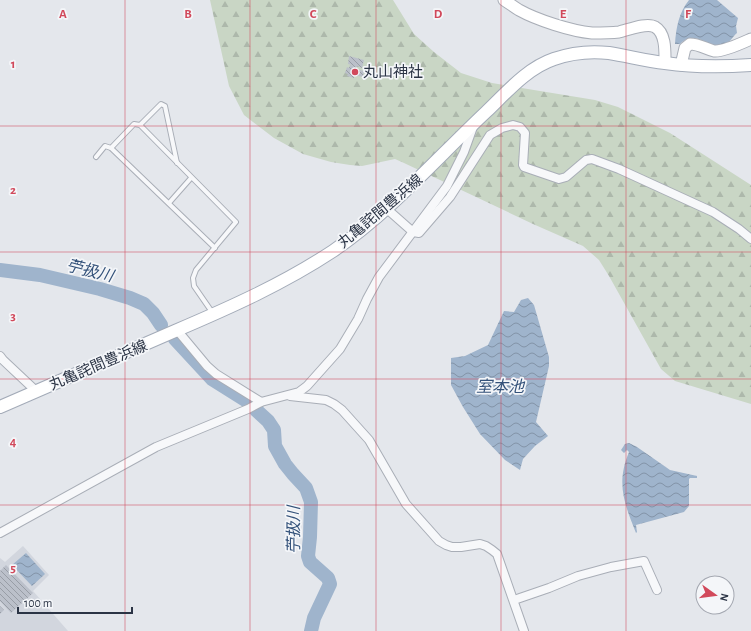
<svg xmlns="http://www.w3.org/2000/svg" width="751" height="631" viewBox="0 0 751 631" font-family="'Alegreya Sans','Noto Sans JP',sans-serif">
<style>
.built{fill:#d2d6de}
.forest{fill:url(#forest-firs)}
.water{fill:url(#water-waves)}
.lines{fill:none;stroke-linecap:round;stroke-linejoin:round}
.river{stroke:#9fb4cc;stroke-width:14}
.building{fill:url(#building-back-hatch)}
.lane-casing{stroke:#a9aeb7;stroke-width:6}
.street-casing{stroke:#a9aeb7;stroke-width:10}
.secondary-casing{stroke:#a9aeb7;stroke-width:13}
.primary-casing{stroke:#a3abb8;stroke-width:14}
.lane{stroke:#f7f8fa;stroke-width:4}
.street{stroke:#f7f8fa;stroke-width:8}
.secondary{stroke:#fff;stroke-width:11}
.primary{stroke:#fff;stroke-width:12}
.grid{fill:none;stroke:#d1495b;stroke-width:1;stroke-opacity:0.55}
.poi-dot{fill:#d1495b;stroke:#f4f6f9;stroke-width:1.5}
.labels{text-anchor:middle;stroke-width:3.5;stroke-linejoin:round;paint-order:stroke}
.poi-label{font-size:15px;fill:#2b3445;stroke:#f4f6f9;text-anchor:start}
.street-label{font-size:15px;fill:#2b3445;stroke:#f4f6f9}
.water-label{font-size:16px;font-style:italic;fill:#34527a;stroke:#f4f6f9}
.grid-label{font-size:13px;text-anchor:middle;font-weight:bold;fill:#d1495b;stroke:#f4f6f9;stroke-width:3.5;stroke-linejoin:round;paint-order:stroke}
</style>
<defs>
<pattern id="forest-firs" width="22" height="20" patternUnits="userSpaceOnUse"><rect width="22" height="20" fill="#c9d6c5"/><path d="M5 1l3.5 6h-7zM16 11l3.5 6h-7z" fill="#adb8ab"/></pattern>
<pattern id="water-waves" width="16" height="10" patternUnits="userSpaceOnUse"><rect width="16" height="10" fill="#9fb4cc"/><path d="M0 5q4-4 8 0t8 0" fill="none" stroke="#8293a7"/></pattern>
<pattern id="building-back-hatch" width="6" height="6" patternUnits="userSpaceOnUse"><rect width="6" height="6" fill="#bbc0ca"/><path d="M-1 5l2 2M0 0l6 6M5-1l2 2" fill="none" stroke="#989da6"/></pattern>
</defs>
<rect width="100%" height="100%" fill="#e4e7ec"/>
<path class="built" d="M23,546L49,575L33,591L68,631H0V558L5,562Z"/>
<path class="forest" d="M210,0H393L414,34L434,52L461,73L492,83L595,100L618,107L670,133L751,185V404L675,381L661,369L609,276L599,260L583,246L533,224L404,163L395,159L362,166L350,165L331,162L303,154L274,138L253,122L244,115L229,86Z"/>
<g class="water">
<path d="M689,0H717L738,18L736,26L737,33C733,36 730,43 725,44C710,52 696,27 680,44H675C676,28 679,12 689,0Z"/>
<path d="M528,298L534,305L549,357V366L536,422L548,436L535,446L523,459L520,470L505,460L480,434L463,407L451,385V358L465,356L488,345L504,311L514,312L521,300Z"/>
<path d="M629,443L637,447L670,470L697,476V478H690L689,479V506L684,512L636,525L637,532L636,533C624,503 616,483 629,452L627,450L624,453L621,450L625,444Z"/>
<path d="M26,553L45,574L32,586L12,565Z"/>
</g>
<g class="lines">
<g class="river">
<path d="M0,270L40,275L100,289L130,298L144,304L153,313L161,325"/>
<path d="M175,339L212,379L247,401"/>
<path d="M256,410L268,421L274,430L275,446L285,464L293,474L306,488L311,502L310,537L308,556L310,562L328,578L330,584L314,618L311,631"/>
</g>
</g>
<g class="building">
<path d="M349,56L364,60L362,68L357,66L356,69L364,71L363,77L354,75V78L347,76L348,74L345,73L347,67L349,68L350,65L355,66L348,64Z"/>
<path d="M6,565L33,593L11,613L0,601V571Z"/>
<path d="M0,606L4,610L0,614Z"/>
</g>
<g class="lines">
<g class="lane-casing">
<g id="lane">
<path d="M140,125L161,104L165,106L177,163"/>
<path d="M111,148L215,248"/>
<path d="M96,157L105,146L111,148L134,124L140,125L236,222L196,270L193,278L194,286L212,312"/>
<path d="M169,203L191,178"/>
</g>
</g>
<g class="street-casing">
<g id="street">
<path d="M387,209L413,232L419,233L450,197L490,135L502,128L513,125L520,127L525,133L523,165L524,167L559,179L566,177L586,160L592,159L619,169L713,212L739,229L751,239"/>
<path d="M177,330L207,366L216,374L261,402"/>
<path d="M0,356L3,360L36,391"/>
<path d="M290,396L326,400L334,404L342,410L369,440L406,504L439,541L446,545L452,547H461L480,544L486,546L492,550L497,554L524,631"/>
<path d="M0,533L156,447L248,409L261,402L299,392L307,386L340,349L358,319L367,299L379,277L447,186L464,152L473,127"/>
<path d="M514,600L549,588L578,576L611,567L644,561L657,590"/>
</g>
</g>
<g class="secondary-casing">
<g id="secondary">
<path d="M504,0C509,3 514,7 519,10C537,20 571,31 592,33C600,33 610,33 619,32C628,30 647,22 655,27C666,33 665,52 665,63"/>
<path d="M681,65L685,48L690,44C699,44 706,49 714,51C723,52 742,43 751,39"/>
</g>
</g>
<g class="primary-casing">
<path id="primary" d="M0,407C58,382 116,357 175,331C229,308 283,284 333,251C390,212 436,159 486,112C506,93 527,68 554,59C571,53 591,51 609,53C628,56 646,61 665,63C693,67 722,67 751,65"/>
</g>
<use href="#lane" class="lane"/>
<use href="#street" class="street"/>
<use href="#secondary" class="secondary"/>
<use href="#primary" class="primary"/>
</g>
<path class="grid" d="M125,0V631M250,0V631M376,0V631M501,0V631M626,0V631M0,126H751M0,252H751M0,379H751M0,505H751"/>
<circle class="poi-dot" cx="355" cy="72" r="4"/>
<g class="labels">
<g class="poi-label">
<text x="363" y="77">丸山神社</text>
</g>
<g class="street-label">
<text transform="translate(380 211) rotate(-40)" y="5">丸亀詫間豊浜線</text>
<text transform="translate(98 365) rotate(-23)" y="5">丸亀詫間豊浜線</text>
</g>
<g class="water-label">
<text transform="translate(90 270) rotate(14)" y="6">苧扱川</text>
<text x="500" y="392">室本池</text>
<text transform="translate(293 530) rotate(-90)" y="6">苧扱川</text>
</g>
</g>
<g class="grid-label">
<text x="63" y="18">A</text>
<text x="188" y="18">B</text>
<text x="313" y="18">C</text>
<text x="438" y="18">D</text>
<text x="563" y="18">E</text>
<text x="688" y="18">F</text>
<text x="13" y="68">1</text>
<text x="13" y="194">2</text>
<text x="13" y="320">3</text>
<text x="13" y="446">4</text>
<text x="13" y="572">5</text>
</g>
<g transform="translate(715 595) rotate(104)"><circle r="19" fill="#f4f6f9" stroke="#a4a8b1"/>
<path d="M0-3L7 15L0 10L-7 15Z" fill="#d1495b"/>
<text y="-6" font-size="11" font-weight="bold" text-anchor="middle" fill="#2b3445">N</text>
</g>
<path d="M18 607v6h114v-6" fill="none" stroke="#2b3445" stroke-width="2"/>
<text x="24" y="607" font-size="12" fill="#2b3445" stroke="#f4f6f9" stroke-width="3" paint-order="stroke">100 m</text>
</svg>
